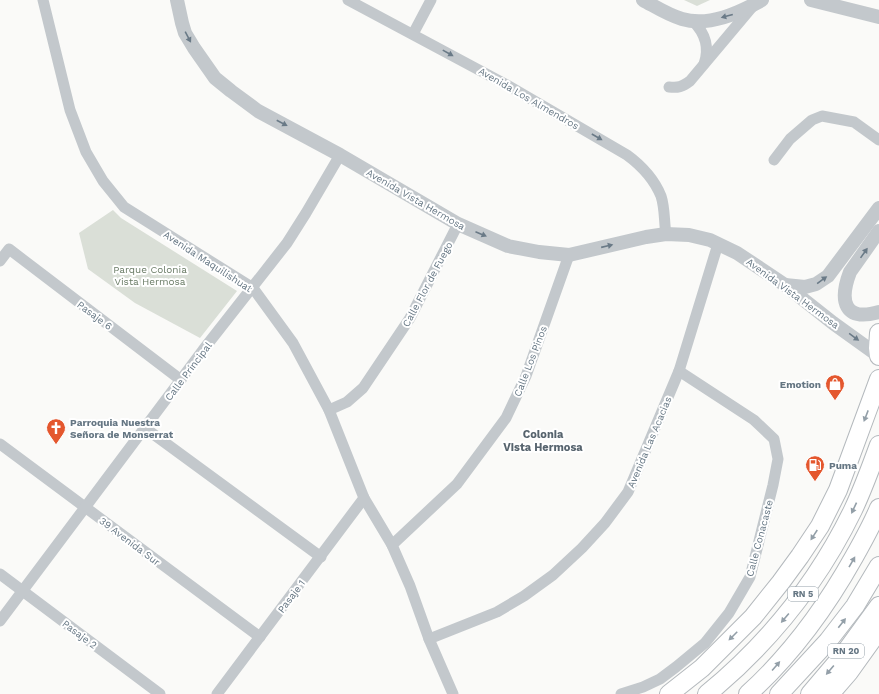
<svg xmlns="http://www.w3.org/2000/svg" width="879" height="694" viewBox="0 0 879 694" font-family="'Work Sans',sans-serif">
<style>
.green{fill:#dadfd7}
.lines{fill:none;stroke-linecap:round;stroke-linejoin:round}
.trunk-casing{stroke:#b4b9bd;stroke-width:20}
.minor{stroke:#c3c8cc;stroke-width:11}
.tertiary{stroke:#c3c8cc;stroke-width:14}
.trunk{stroke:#fff;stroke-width:18}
.oneway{fill:#6a7a87}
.oneway2{fill:#939fa8}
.labels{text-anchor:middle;stroke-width:4;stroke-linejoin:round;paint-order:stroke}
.shield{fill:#fff;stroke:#939fa8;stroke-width:1}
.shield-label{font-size:9px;font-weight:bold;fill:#657683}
.street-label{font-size:10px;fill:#657683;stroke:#fff}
.park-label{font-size:10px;fill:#687a64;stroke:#fff}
.poi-label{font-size:10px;font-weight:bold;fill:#657683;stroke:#fff;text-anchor:start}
.neighbourhood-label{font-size:11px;font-weight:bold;fill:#57646e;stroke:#fff}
</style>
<rect width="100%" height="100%" fill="#fafaf8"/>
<g class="green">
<path d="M684,0H710L697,6Z"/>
<path d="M113,210L121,218L237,291L200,338L135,303L88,269L79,233Z"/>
</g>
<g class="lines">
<g class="trunk-casing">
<g id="trunk">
<path d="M879,333L878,348L879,356"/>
<path d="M669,694L702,668L753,617L781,582L800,556L820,526L838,490L879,379"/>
<path d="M707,694C769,643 818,582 853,510C863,489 871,467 879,445"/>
<path d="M748,694C791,655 826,607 854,557C863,541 872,525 879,508"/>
<path d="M779,694L828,641L855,606L879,566"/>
<path d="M810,694L844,654L879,606"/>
<path d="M830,694L849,672L879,630"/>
</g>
</g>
<g class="minor">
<path d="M43,0L70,110L86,152L103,181L124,207L253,288L293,343L329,410L364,498L392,545L410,586L429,639L453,694"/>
<path d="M348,0L507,85L627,155C642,166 654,179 661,196C665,208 664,222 666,234"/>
<path d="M693,21C705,33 710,47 704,64"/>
<path d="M413,34L431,0"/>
<path d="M669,87C678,88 682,87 690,81L753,6"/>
<path d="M774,160L790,139L812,120L822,116L854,122L879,140"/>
<path d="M0,261L9,249L181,380"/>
<path d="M329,410L347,402L363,388L410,318L458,224"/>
<path d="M145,428L321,557"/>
<path d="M0,444L260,637"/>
<path d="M392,545L457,484L506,418L526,376L569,255"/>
<path d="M0,574L160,694"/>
<path d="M0,621L203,350L287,243L306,213L340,155"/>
<path d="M429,639L497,612L524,596L553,575L582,548L605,523L628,492L679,371L718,244"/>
<path d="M217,694L364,498"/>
<path d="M621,694L643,687L660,679L676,667L705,643L729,613L750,577L773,485L778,459L774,439L754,420L679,371"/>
</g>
<g class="tertiary">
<path d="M177,0L182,23L185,33L194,48L215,78L231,91L258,111L340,155L458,224L508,246L539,252L569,255L646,237L666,234L689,235L710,240L737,253L785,285L833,323L879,356"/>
<path d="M643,0C656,7 668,15 682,19C709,27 739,13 762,0"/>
<path d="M811,0L879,17"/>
<path d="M879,231L850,272C839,301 844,322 879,312"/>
<path d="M785,285L805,287L816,284L828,276L879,208"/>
</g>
<use href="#trunk" class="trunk"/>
</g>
<defs><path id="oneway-solid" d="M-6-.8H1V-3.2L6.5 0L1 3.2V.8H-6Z"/></defs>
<g class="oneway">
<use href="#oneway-solid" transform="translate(727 16) rotate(165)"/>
<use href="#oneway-solid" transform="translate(188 37) rotate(62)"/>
<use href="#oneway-solid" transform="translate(448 53) rotate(29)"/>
<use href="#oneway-solid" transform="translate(282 123) rotate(28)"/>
<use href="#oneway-solid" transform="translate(597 137) rotate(30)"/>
<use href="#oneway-solid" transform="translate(481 234) rotate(23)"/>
<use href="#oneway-solid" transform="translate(607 246) rotate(-13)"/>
<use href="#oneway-solid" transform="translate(864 253) rotate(-55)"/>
<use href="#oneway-solid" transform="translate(822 280) rotate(-36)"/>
<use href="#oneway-solid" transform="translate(854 337) rotate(36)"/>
</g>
<g class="oneway2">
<use href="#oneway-solid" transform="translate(866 416) rotate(111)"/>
<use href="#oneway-solid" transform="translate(854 508) rotate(115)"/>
<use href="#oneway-solid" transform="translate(814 535) rotate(123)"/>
<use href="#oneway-solid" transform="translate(852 562) rotate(-60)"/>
<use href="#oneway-solid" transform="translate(785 618) rotate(130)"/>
<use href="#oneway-solid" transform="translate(842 623) rotate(-52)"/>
<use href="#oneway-solid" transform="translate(733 636) rotate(135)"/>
<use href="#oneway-solid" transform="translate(776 666) rotate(-49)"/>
<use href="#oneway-solid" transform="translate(830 670) rotate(130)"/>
</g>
<defs>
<g id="shop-pin" transform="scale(1)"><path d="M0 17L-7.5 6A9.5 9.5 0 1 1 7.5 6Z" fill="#e4572e" stroke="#fff"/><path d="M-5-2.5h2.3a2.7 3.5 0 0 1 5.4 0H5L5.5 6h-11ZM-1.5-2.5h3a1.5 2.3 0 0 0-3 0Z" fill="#fff"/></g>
<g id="church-pin" transform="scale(1)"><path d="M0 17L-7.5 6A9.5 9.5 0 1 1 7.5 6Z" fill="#e4572e" stroke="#fff"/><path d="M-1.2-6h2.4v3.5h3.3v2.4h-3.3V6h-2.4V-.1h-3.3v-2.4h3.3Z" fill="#fff"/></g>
<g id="fuel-pin" transform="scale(1)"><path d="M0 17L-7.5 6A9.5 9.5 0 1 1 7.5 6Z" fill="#e4572e" stroke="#fff"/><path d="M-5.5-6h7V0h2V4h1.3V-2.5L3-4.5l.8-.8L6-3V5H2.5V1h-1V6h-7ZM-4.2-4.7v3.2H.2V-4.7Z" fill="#fff"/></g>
</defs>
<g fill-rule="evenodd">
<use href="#shop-pin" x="835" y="384"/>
<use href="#church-pin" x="56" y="428"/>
<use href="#fuel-pin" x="815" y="465"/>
</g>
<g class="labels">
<g class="shield">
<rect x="788" y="587" width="30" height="14" rx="3"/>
<rect x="828" y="644" width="36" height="14" rx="3"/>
</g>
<g class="shield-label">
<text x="803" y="597">RN 5</text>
<text x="846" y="654">RN 20</text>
</g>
<g class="street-label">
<text transform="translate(529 98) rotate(30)" y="4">Avenida Los Almendros</text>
<text transform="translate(416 199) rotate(30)" y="4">Avenida Vista Hermosa</text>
<text transform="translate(208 261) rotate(33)" y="4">Avenida Maquilishuat</text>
<text transform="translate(427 284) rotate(-62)" y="4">Calle Flor de Fuego</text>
<text transform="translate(793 293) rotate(36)" y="4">Avenida Vista Hermosa</text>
<text transform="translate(95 315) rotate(37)" y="4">Pasaje 6</text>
<text transform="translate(530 361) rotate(-69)" y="4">Calle Los Pinos</text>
<text transform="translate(188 371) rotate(-53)" y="4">Calle Principal</text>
<text transform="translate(649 442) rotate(-67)" y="4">Avenida Las Acacias</text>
<text transform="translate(759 538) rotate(-75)" y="4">Calle Conacaste</text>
<text transform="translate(130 541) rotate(37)" y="4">39 Avenida Sur</text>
<text transform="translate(291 596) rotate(-53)" y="4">Pasaje 1</text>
<text transform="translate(80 634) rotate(37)" y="4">Pasaje 2</text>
</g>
<g class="park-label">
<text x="150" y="273">Parque Colonia<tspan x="150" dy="12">Vista Hermosa</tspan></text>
</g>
<g class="poi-label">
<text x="821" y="388" text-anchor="end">Emotion</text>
<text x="70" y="426">Parroquia Nuestra<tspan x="70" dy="12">Señora de Monserrat</tspan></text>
<text x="829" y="469">Puma</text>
</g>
<g class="neighbourhood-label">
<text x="543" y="438">Colonia<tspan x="543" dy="13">Vista Hermosa</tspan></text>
</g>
</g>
</svg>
